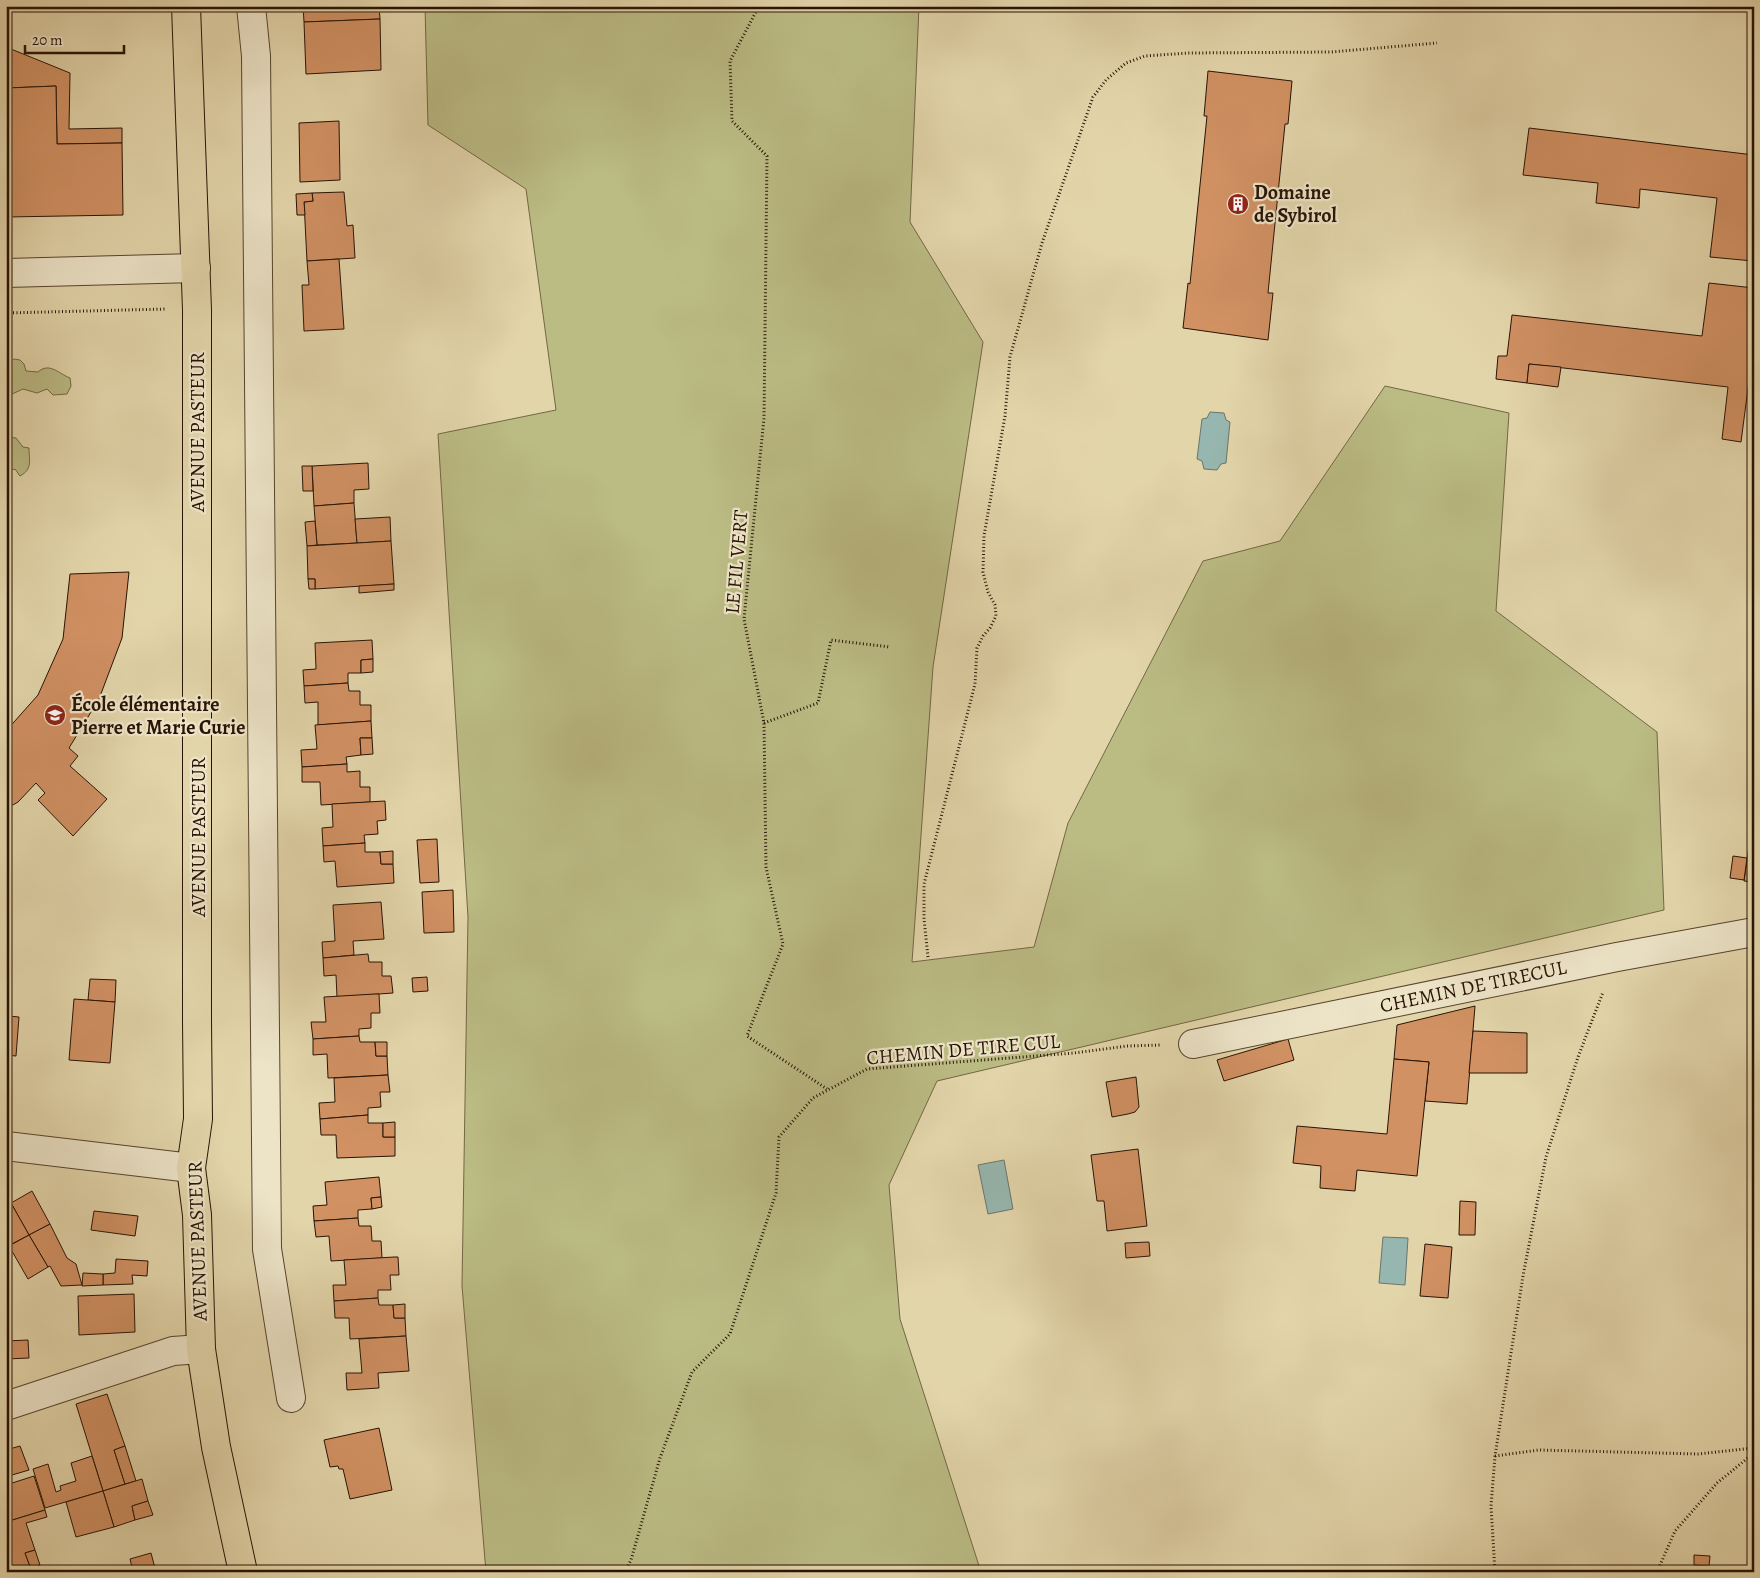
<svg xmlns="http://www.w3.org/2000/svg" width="1760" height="1578" viewBox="0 0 1760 1578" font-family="Alegreya,serif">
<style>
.green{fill:#bbbb84;stroke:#726744}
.water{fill:#96b7b0;stroke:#6a756c}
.building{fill:#d19163;stroke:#281305}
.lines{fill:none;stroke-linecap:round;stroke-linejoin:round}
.minor-casing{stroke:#57442e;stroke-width:30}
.major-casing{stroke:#281305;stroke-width:30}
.path{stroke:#281305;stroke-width:3;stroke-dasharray:1 2.5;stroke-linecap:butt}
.minor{stroke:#ede4c8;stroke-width:28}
.major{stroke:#e3d5aa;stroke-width:28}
.labels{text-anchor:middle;stroke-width:4.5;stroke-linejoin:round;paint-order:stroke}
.poi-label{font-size:20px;font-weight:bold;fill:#281305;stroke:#ede4c8;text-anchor:start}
.street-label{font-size:20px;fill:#281305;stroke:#ede4c8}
</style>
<rect width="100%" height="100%" fill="#e3d5aa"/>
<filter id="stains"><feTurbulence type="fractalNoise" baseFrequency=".004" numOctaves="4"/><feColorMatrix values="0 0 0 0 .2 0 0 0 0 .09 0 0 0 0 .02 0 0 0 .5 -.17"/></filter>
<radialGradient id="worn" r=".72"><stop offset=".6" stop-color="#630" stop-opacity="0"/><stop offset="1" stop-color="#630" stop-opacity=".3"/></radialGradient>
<g class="green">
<path d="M425,6H919L910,222L983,342L933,667L912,962L1034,947L1068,823L1203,561L1280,541L1385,386L1509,413L1496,611L1657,732L1664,910L937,1081L889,1185L900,1319L981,1572H486L462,1286L468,917L438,434L556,410L526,189L428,125Z"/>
<path d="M14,359L20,360L24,364L26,371L38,372C49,362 58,373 70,378L71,386L67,394L53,395L47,389L37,393L23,389L10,395L6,390V373L9,362Z"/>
<path d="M6,437L16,438L23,447L29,448C29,460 33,469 20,476L15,469L6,472Z"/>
</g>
<g class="water">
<path d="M1210,412L1224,413L1226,420L1230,422L1226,463L1221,464L1217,470L1204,469L1202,461L1197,459L1202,419L1207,418Z"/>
<path d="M1004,1160L1013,1209L988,1214L978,1165Z"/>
<path d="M1383,1237L1408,1238L1405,1285L1379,1283Z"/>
</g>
<g class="building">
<path d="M303,6H379L380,19L304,22Z"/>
<path d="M380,19L381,70L306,74L304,22Z"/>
<path d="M6,47L70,73L69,129L122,128V143L57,144L56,86L7,88Z"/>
<path d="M6,57L7,88L56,86L57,144L122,143L123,215L6,217Z"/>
<path d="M1208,71L1292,81L1288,124H1285L1268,293H1273L1268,340L1183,328L1188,283L1190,284L1207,116H1204Z"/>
<path d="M339,121L340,180L300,182L299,123Z"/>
<path d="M1529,128L1754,155L1753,261L1710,257L1717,198L1640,189L1639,208L1596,203L1598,183L1523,175Z"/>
<path d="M344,192L347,226L353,225L355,258L307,261L304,202L313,201L312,193Z"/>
<path d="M312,193L313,201L304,202L305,215H297L296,194Z"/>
<path d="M339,259L344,329L304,331L302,285H309L307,261Z"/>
<path d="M1709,283L1754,288V342L1741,442L1722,439L1728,387L1529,364L1527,383L1496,379L1498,356H1507L1512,315L1702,336Z"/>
<path d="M1529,364L1561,367L1558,387L1527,383Z"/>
<path d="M368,463L369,489L354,490V503L314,506L312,466Z"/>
<path d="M302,466H312L313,491H303Z"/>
<path d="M354,503L357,543L317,545L314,506Z"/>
<path d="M390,517L391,541L357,543L355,519Z"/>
<path d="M315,521L317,545L307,546L305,522Z"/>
<path d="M391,541L394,584L315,589V579H308L307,546Z"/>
<path d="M129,572L122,638L99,699L69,748L78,756L70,766L107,799L73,836L38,800L45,793L36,783L18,802L6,809V731L38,695L63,639L70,574Z"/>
<path d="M308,579H315V589H309Z"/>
<path d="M394,584V590L359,593V586Z"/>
<path d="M372,640L373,659L361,660V673H348V683L304,686L303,670L316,669L315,643Z"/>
<path d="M373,659V672L361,673V660Z"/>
<path d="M348,683L349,691H360V705H371V721L318,725V702L305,703L304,686Z"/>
<path d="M371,721L372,738H360L361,755L346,757L347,764L302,767L301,750L317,749L315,725Z"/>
<path d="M360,738H372L373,754L361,755Z"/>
<path d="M347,764V772L360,771V787H370V802L321,805L320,782H302V767Z"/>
<path d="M385,801L386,820L377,821L378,834L364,835L365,843L323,846L322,828L333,827L332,804Z"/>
<path d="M1751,831H1754V882L1744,881Z"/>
<path d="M437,839L439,882L420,883L417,840Z"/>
<path d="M365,843V852H380L381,864H393L394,883L337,887L335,861L324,862L323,846Z"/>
<path d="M393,851V864H381L380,852Z"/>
<path d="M1733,856L1747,858L1744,880L1730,878Z"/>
<path d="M453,890L454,932L424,933L422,892Z"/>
<path d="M381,902L384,939L353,941L354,955L323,958L322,942L335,941L333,905Z"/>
<path d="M368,954L369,962H382V976H391L393,993L337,997L336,975L324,976L323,958Z"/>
<path d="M427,977L428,991L413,992L412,978Z"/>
<path d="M90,979L116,980L115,1002L88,1000Z"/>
<path d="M375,994H379L380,1013H371V1028L359,1029V1036L313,1039L311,1022H326L324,997Z"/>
<path d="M6,999H9L8,1016L19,1017L16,1056L6,1055Z"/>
<path d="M74,999L115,1002L110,1063L69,1060Z"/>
<path d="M1475,1006L1467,1104L1425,1101L1429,1062L1394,1059L1397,1025Z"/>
<path d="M1473,1031L1527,1033V1073H1469Z"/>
<path d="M359,1036L360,1042H375L376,1056H387L388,1075L328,1078L327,1054L313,1055V1039Z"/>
<path d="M1288,1039L1294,1060L1224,1081L1217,1060Z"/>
<path d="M375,1042H387V1056H376Z"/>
<path d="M1394,1059L1429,1062L1417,1176L1357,1170L1355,1191L1320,1188L1321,1166L1293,1163L1297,1126L1387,1134Z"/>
<path d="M388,1075L390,1092H380L381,1107L368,1108V1115L320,1119L319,1103L335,1102L334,1078Z"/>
<path d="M1136,1077L1139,1107L1135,1112L1128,1114L1112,1117L1106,1082Z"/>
<path d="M368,1115V1123H383V1137H395V1156L337,1158L336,1135H321L320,1119Z"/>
<path d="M395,1122V1137H383V1123Z"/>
<path d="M1138,1149L1147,1226L1107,1231L1104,1201H1097L1091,1155Z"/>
<path d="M379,1177L381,1197L371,1198L372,1209L358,1210V1218L314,1221L313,1206L327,1205L325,1182Z"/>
<path d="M32,1191L50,1224L29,1235L11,1203Z"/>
<path d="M381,1197L382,1207L372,1209L371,1198Z"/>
<path d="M1460,1201L1476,1202L1475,1235H1459Z"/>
<path d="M11,1203L29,1235L6,1247V1206Z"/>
<path d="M94,1211L138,1216L135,1236L91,1230Z"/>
<path d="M358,1218L359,1226H371L372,1241H381L382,1258L331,1261L329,1236L316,1237L314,1221Z"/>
<path d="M50,1224L67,1258L76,1264L82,1285L61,1286L50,1266L48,1267L29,1235Z"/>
<path d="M29,1235L48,1267L28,1279L9,1246Z"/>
<path d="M1149,1242L1150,1256L1126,1258L1125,1243Z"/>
<path d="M1425,1244L1452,1247L1448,1298L1420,1296Z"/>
<path d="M394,1257H398L399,1275H390L391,1290H378V1298L334,1301L333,1285H346L344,1260Z"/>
<path d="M116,1259L148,1261L147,1276L132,1275L133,1284L103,1285V1274L115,1273Z"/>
<path d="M83,1273L103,1274V1285L82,1286Z"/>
<path d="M134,1294L135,1332L79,1335L78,1296Z"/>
<path d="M378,1298L379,1305H393L394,1318H405L406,1336L350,1339L349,1318H335L334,1301Z"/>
<path d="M405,1304V1318H394L393,1305Z"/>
<path d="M406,1336L409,1371L378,1373L379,1388L347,1390L346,1373H362L359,1339Z"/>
<path d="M28,1340L29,1358L6,1359V1341Z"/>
<path d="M107,1394L125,1446L114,1450L125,1484L103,1491L76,1404Z"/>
<path d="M379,1428L392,1490L350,1499L343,1469H339L338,1466L330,1467L324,1440Z"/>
<path d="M20,1446L29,1470L12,1475L6,1456V1450Z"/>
<path d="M125,1446L136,1481L125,1484L114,1450Z"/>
<path d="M92,1456L103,1491L45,1508L33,1469L48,1464L56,1492L61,1490L60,1486L76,1481L71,1463Z"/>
<path d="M34,1476L45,1510L6,1522V1485Z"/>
<path d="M142,1479L148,1501L132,1506L135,1520L114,1527L103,1491Z"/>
<path d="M103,1491L114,1527L76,1537L66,1502Z"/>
<path d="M148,1501L153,1515L135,1520L132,1506Z"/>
<path d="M45,1510L47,1517L26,1523L35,1550L25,1553L32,1572H6V1522Z"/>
<path d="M35,1550L40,1565L31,1569L25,1553Z"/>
<path d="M151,1553L156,1572H133L130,1559Z"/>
<path d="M1694,1555L1710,1556L1709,1566L1694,1565Z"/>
</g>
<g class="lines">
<g class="minor-casing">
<g id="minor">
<path d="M251,6L256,56L267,1249L291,1398"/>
<path d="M6,273L196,268"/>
<path d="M1193,1044L1617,957L1754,932"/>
<path d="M6,1146L191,1168"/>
<path d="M6,1406L173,1351L201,1349"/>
</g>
</g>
<g class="major-casing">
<path id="major" d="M186,6L197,310V1021L198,1119L191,1168L197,1215L201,1349L216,1447L243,1572"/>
</g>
<g class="path">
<path d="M759,6L730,61L732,121L767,156L764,418L744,619L764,723L766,867L783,944L747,1036L827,1089"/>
<path d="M6,313L166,309"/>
<path d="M764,723L818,703L831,640L890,647"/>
<path d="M928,957L924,919V884L975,684L977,648L983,636L990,628L996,616L995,605L988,592L983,572L984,536L1005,416L1010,357L1042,243L1093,97L1106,80L1126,63L1145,56L1188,53L1331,52L1437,43"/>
<path d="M1495,1456L1539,1450L1698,1454L1754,1448"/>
<path d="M625,1572L631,1560L660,1458L692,1372L730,1334L776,1193L779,1137L813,1098L867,1069L1074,1053L1127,1046L1162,1045"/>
<path d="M1495,1572L1491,1506L1495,1456L1523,1276L1546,1157L1578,1057L1603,992"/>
<path d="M1657,1572L1675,1531L1717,1483L1754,1453"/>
</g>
<use href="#minor" class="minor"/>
<use href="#major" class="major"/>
</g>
<defs>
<g id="building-disc" transform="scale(1.125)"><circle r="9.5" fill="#8f2418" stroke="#ede4c8"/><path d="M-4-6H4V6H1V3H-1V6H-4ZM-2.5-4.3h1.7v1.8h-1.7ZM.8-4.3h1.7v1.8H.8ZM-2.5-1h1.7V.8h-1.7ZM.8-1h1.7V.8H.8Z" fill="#fff"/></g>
<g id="school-disc" transform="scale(1.125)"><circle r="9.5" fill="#8f2418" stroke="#ede4c8"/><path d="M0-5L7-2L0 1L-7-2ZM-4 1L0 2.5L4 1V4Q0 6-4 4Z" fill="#fff"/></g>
</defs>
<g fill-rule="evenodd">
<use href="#building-disc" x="1238" y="204"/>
<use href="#school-disc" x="55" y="715"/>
</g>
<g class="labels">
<g class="poi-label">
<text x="1254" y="199">Domaine<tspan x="1254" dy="23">de Sybirol</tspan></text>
<text x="71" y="711">École élémentaire<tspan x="71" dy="23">Pierre et Marie Curie</tspan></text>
</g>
<g class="street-label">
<text transform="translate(197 432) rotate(-90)" y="7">AVENUE PASTEUR</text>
<text transform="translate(736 562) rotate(-85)" y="7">LE FIL VERT</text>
<text transform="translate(198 837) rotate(-90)" y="7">AVENUE PASTEUR</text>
<text transform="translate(1473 986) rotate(-12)" y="7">CHEMIN DE TIRECUL</text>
<text transform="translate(963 1049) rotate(-5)" y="7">CHEMIN DE TIRE CUL</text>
<text transform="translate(197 1241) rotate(-92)" y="7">AVENUE PASTEUR</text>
</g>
</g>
<rect width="1760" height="1578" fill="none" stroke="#e3d5aa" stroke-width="25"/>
<rect x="8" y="8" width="1745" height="1563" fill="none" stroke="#281305" stroke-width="2.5"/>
<rect x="12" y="12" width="1735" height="1553" fill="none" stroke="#281305"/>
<path d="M25 45v8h99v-8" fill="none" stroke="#281305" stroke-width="2.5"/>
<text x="32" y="45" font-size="15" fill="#281305" stroke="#ede4c8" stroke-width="4" paint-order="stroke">20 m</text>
<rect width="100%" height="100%" filter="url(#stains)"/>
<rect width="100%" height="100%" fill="url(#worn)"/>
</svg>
